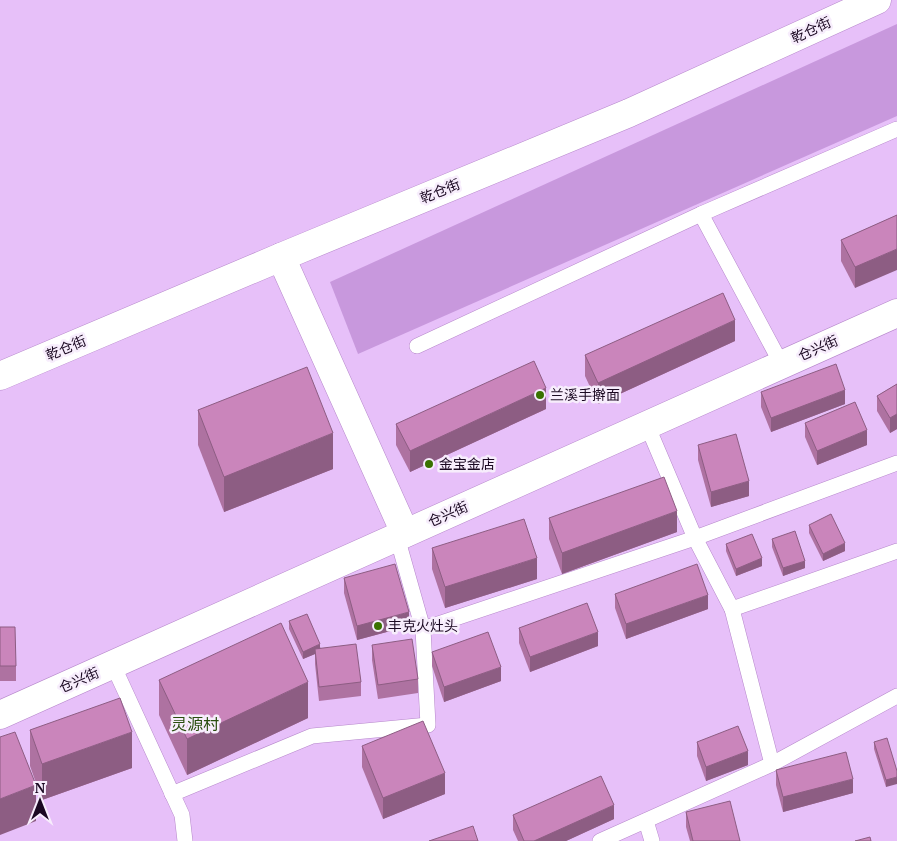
<svg xmlns="http://www.w3.org/2000/svg" width="897" height="841" viewBox="0 0 897 841" font-family="'PT Serif','Noto Sans SC',serif">
<style>
.green{fill:#c898dd}
.lines{fill:none;stroke-linecap:round;stroke-linejoin:round}
.service-casing{stroke:#b687cb;stroke-width:16}
.minor-casing{stroke:#b687cb;stroke-width:29}
.tertiary-casing{stroke:#b687cb;stroke-width:29}
.service{stroke:#fff;stroke-width:15}
.minor{stroke:#fff;stroke-width:28}
.tertiary{stroke:#fff;stroke-width:28}
.wall{fill:#ae72a1}
.shaded-wall{fill:#8d5d83}
.building{fill:#ca85bb;stroke:#8d5d83}
.poi-dot{fill:#397200;stroke:#f7edfc;stroke-width:2}
.labels{text-anchor:middle;stroke-width:5;stroke-linejoin:round;paint-order:stroke}
.street-label{font-size:14px;fill:#1b0922;stroke:#f7edfc}
.poi-label{font-size:14px;fill:#1b0922;stroke:#f7edfc;text-anchor:start}
.quarter-label{font-size:16px;fill:#294d0d;stroke:#f7edfc}
</style>
<rect width="100%" height="100%" fill="#e7c0f9"/>
<path class="green" d="M897,24V116L358,354L330,282Z"/>
<g class="lines">
<g class="service-casing">
<g id="service">
<path d="M701,214L782,365"/>
<path d="M417,346L701,214L897,129"/>
<path d="M647,425L695,538L732,609L897,551"/>
<path d="M732,609L772,764"/>
<path d="M423,629L695,538L897,463"/>
<path d="M113,665L182,815L185,841"/>
<path d="M172,794L312,736L428,725L423,629L397,537"/>
<path d="M646,821L652,841"/>
<path d="M600,841L772,764L897,696"/>
</g>
</g>
<g class="minor-casing">
<path id="minor" d="M281,257L405,533"/>
</g>
<g class="tertiary-casing">
<g id="tertiary">
<path d="M0,376L281,257L629,113L877,0"/>
<path d="M0,715L897,313"/>
</g>
</g>
<use href="#service" class="service"/>
<use href="#minor" class="minor"/>
<use href="#tertiary" class="tertiary"/>
</g>
<g class="wall">
<path d="M897,215L855,288L841,261V240Z"/>
<path d="M735,341L598,404L585,376V355Z"/>
<path d="M897,384V429L890,433L877,411V396Z"/>
<path d="M761,392L845,404L771,432L761,407Z"/>
<path d="M546,409L410,472L396,445V424Z"/>
<path d="M198,410L333,469L224,512L198,445Z"/>
<path d="M805,423L867,445L817,465L805,437Z"/>
<path d="M698,445L749,496L711,507L698,460Z"/>
<path d="M549,518L677,532L562,574L549,539Z"/>
<path d="M809,525L845,551L823,561L809,533Z"/>
<path d="M772,539L805,568L783,576L772,547Z"/>
<path d="M726,544L762,566L736,576L726,551Z"/>
<path d="M432,548L537,579L445,608L432,569Z"/>
<path d="M344,578L409,626L357,640L344,593Z"/>
<path d="M615,594L708,609L626,639L615,608Z"/>
<path d="M289,621L361,682V696L319,701L315,664V654L303,659L289,629Z"/>
<path d="M0,627L16,666V681H0Z"/>
<path d="M519,628L598,646L530,672L519,643Z"/>
<path d="M372,645L418,679V693L378,699L372,660Z"/>
<path d="M432,652L501,681L444,702L432,666Z"/>
<path d="M159,680L308,718L187,775L159,715Z"/>
<path d="M30,730L132,768L42,800L30,766Z"/>
<path d="M697,742L748,765L706,781L697,756Z"/>
<path d="M874,742L897,771L886,787L874,749Z"/>
<path d="M362,746L445,794L383,819L362,767Z"/>
<path d="M776,770L853,793L783,812L776,785Z"/>
<path d="M686,812L740,841H690L686,827Z"/>
<path d="M513,815L614,819L566,841H518L513,830Z"/>
</g>
<g class="shaded-wall">
<path d="M897,249V270L855,288V267Z"/>
<path d="M735,320V341L598,404V383Z"/>
<path d="M546,388V409L410,472V451Z"/>
<path d="M845,390V404L771,432V418Z"/>
<path d="M897,414V429L890,433V418Z"/>
<path d="M867,430V445L817,465V451Z"/>
<path d="M333,433V469L224,512V477Z"/>
<path d="M749,481V496L711,507V492Z"/>
<path d="M677,511V532L562,574V553Z"/>
<path d="M845,543V551L823,561V554Z"/>
<path d="M537,558V579L445,608V587Z"/>
<path d="M762,558V566L736,576V569Z"/>
<path d="M805,561V568L783,576V568Z"/>
<path d="M708,595V609L626,639V624Z"/>
<path d="M409,612V626L357,640V626Z"/>
<path d="M598,632V646L530,672V657Z"/>
<path d="M320,644V652L315,649V654L303,659V652Z"/>
<path d="M501,667V681L444,702V687Z"/>
<path d="M308,682V718L187,775V739Z"/>
<path d="M132,732V768L42,800V764Z"/>
<path d="M748,751V765L706,781V767Z"/>
<path d="M445,773V794L383,819V798Z"/>
<path d="M897,777V784L886,787V780Z"/>
<path d="M853,779V793L783,812V797Z"/>
<path d="M36,785V821L0,835V799Z"/>
<path d="M614,805V819L566,841H534Z"/>
</g>
<g class="building">
<path d="M897,215V249L855,267L841,240Z"/>
<path d="M723,293L735,320L598,383L585,355Z"/>
<path d="M534,361L546,388L410,451L396,424Z"/>
<path d="M836,364L845,390L771,418L761,392Z"/>
<path d="M307,367L333,433L224,477L198,410Z"/>
<path d="M897,384V414L890,418L877,396Z"/>
<path d="M855,402L867,430L817,451L805,423Z"/>
<path d="M736,434L749,481L711,492L698,445Z"/>
<path d="M664,477L677,511L562,553L549,518Z"/>
<path d="M831,514L845,543L823,554L809,525Z"/>
<path d="M524,519L537,558L445,587L432,548Z"/>
<path d="M795,531L805,561L783,568L772,539Z"/>
<path d="M752,534L762,558L736,569L726,544Z"/>
<path d="M395,564L409,612L357,626L344,578Z"/>
<path d="M697,564L708,595L626,624L615,594Z"/>
<path d="M587,603L598,632L530,657L519,628Z"/>
<path d="M307,614L320,644L303,652L289,621Z"/>
<path d="M281,623L308,682L187,739L159,680Z"/>
<path d="M0,627H15L16,666H0Z"/>
<path d="M488,632L501,667L444,687L432,652Z"/>
<path d="M412,639L418,679L378,685L372,645Z"/>
<path d="M356,644L361,682L319,687L315,649Z"/>
<path d="M120,698L132,732L42,764L30,730Z"/>
<path d="M423,721L445,773L383,798L362,746Z"/>
<path d="M738,726L748,751L706,767L697,742Z"/>
<path d="M15,732L36,785L0,799V737Z"/>
<path d="M887,738L897,771V777L886,780L874,742Z"/>
<path d="M846,752L853,779L783,797L776,770Z"/>
<path d="M601,776L614,805L534,841H524L513,815Z"/>
<path d="M730,801L740,841H693L686,812Z"/>
<path d="M473,826L478,841H429Z"/>
<path d="M870,837L871,841H855Z"/>
</g>
<g class="poi-dot">
<circle cx="540" cy="395" r="5"/>
<circle cx="429" cy="464" r="5"/>
<circle cx="378" cy="626" r="5"/>
</g>
<g class="labels">
<g class="street-label">
<text transform="translate(811 30) rotate(-25)" y="5">乾仓街</text>
<text transform="translate(440 191) rotate(-22)" y="5">乾仓街</text>
<text transform="translate(66 348) rotate(-23)" y="5">乾仓街</text>
<text transform="translate(818 348) rotate(-24)" y="5">仓兴街</text>
<text transform="translate(448 514) rotate(-24)" y="5">仓兴街</text>
<text transform="translate(79 680) rotate(-24)" y="5">仓兴街</text>
</g>
<g class="poi-label">
<text x="550" y="400">兰溪手擀面</text>
<text x="439" y="469">金宝金店</text>
<text x="388" y="631">丰克火灶头</text>
</g>
<g class="quarter-label">
<text x="195" y="730">灵源村</text>
</g>
</g>
<g transform="translate(40 801)" stroke="#f7edfc" stroke-width="4" paint-order="stroke">
<path d="M0-4L9 19L0 12L-9 19Z" fill="#1b0922"/>
<text y="-8" font-size="14" font-weight="bold" text-anchor="middle" fill="#1b0922">N</text>
</g>
</svg>
